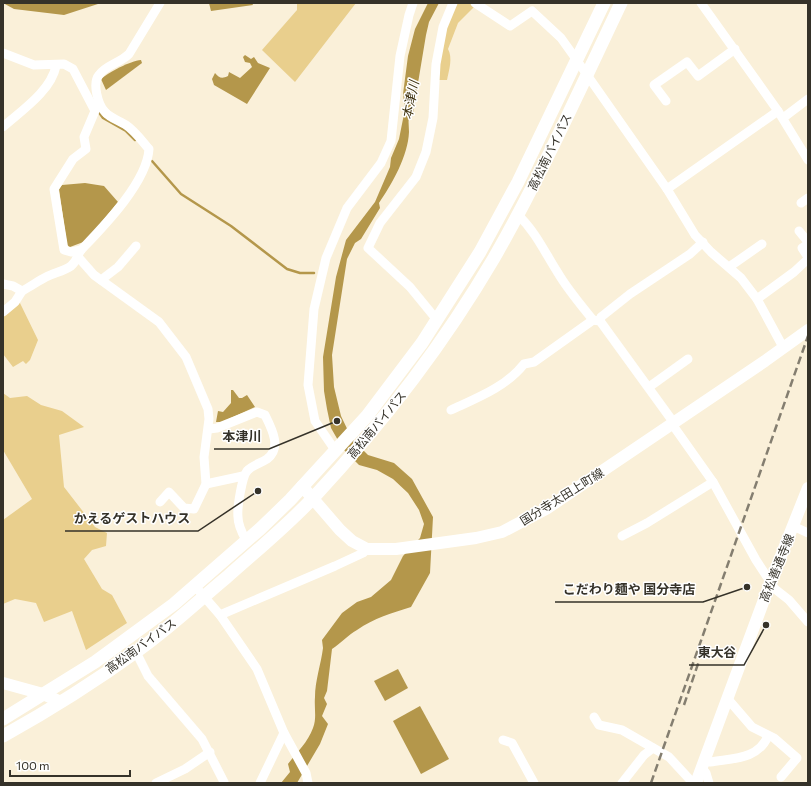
<svg xmlns="http://www.w3.org/2000/svg" width="811" height="786" viewBox="0 0 811 786" font-family="Commissioner,'Noto Sans JP',sans-serif">
<style>
.green{fill:#e9cf8d}
.water{fill:#b4974b}
.lines{fill:none;stroke-linecap:round;stroke-linejoin:round}
.stream{stroke:#b4974b;stroke-width:2.5}
.minor{stroke:#fff;stroke-width:9}
.major{stroke:#fff;stroke-width:12}
.highway{stroke:#fff;stroke-width:13}
.rail{stroke:#847e70;stroke-width:2.5;stroke-dasharray:8 4;stroke-linecap:butt}
.labels{text-anchor:middle;stroke-width:3;stroke-linejoin:round;paint-order:stroke}
.street-label{font-size:12px;fill:#353229;stroke:#fff}
.water-label{font-size:13px;font-style:italic;fill:#413412;stroke:#fff}
.leader{fill:none;stroke:#353229;stroke-width:1.5}
.callout-dot{fill:#353229;stroke:#fff;stroke-width:1.5}
.callout-label{font-size:13px;text-anchor:middle;font-weight:bold;fill:#353229;stroke:#fff;stroke-width:3;stroke-linejoin:round;paint-order:stroke}
</style>
<rect width="100%" height="100%" fill="#faf0d9"/>
<g class="green">
<path d="M297,3H356L295,82L262,50L297,10Z"/>
<path d="M455,3H471L474,7L458,23L448,49C453,58 449,70 447,80H437L442,38Z"/>
<path d="M19,301L38,340L30,360L26,364L23,361L13,367L3,354V315Z"/>
<path d="M3,393L10,398L27,396L41,405L62,411L84,427L59,435L64,487L95,527L107,533L106,546L92,550L84,559L102,589L112,595L127,623L86,650L72,611L44,622L36,603L15,599L3,604V520L32,499L3,450Z"/>
</g>
<g class="water">
<path d="M3,3H101L64,15L14,9Z"/>
<path d="M209,3H252L253,5L211,11Z"/>
<path d="M428,3H439L429,22L426,35L413,113L409,117C408,122 409,127 409,132C408,156 392,184 379,203L380,208L361,239L355,243L347,259L332,355L334,387L341,416L352,439L368,455L394,463L412,479L433,517L430,573L411,607C392,613 374,618 357,630C348,635 341,643 332,649L327,691L324,698L327,704L322,716L328,724L320,744L297,783H281L290,772L288,764C297,752 308,742 313,728C317,718 314,708 315,697C315,681 321,664 323,648L322,640L342,613L357,602L371,597L391,580L403,556L420,538L424,524L419,510L408,493L393,479L377,470L359,465L343,449L331,428L327,409L324,391L323,357L336,277L346,240L375,202L390,167L391,158L399,139L405,109L403,94L408,56L415,29Z"/>
<path d="M245,55L251,59L254,57L258,63L270,68L247,104L214,85L212,79L215,73C219,78 222,79 228,76L229,72L240,78L252,67L250,63L245,62L243,57Z"/>
<path d="M141,60L142,63L106,90L101,79C109,72 130,61 141,60Z"/>
<path d="M85,183L104,186L118,202L86,241L70,247L67,245L59,189L62,185Z"/>
<path d="M231,390H233L239,398H242L247,395L255,407L222,422H216L218,411L223,412L231,403Z"/>
<path d="M398,669L408,688L385,701L374,681Z"/>
<path d="M420,706L449,759L421,774L393,721Z"/>
</g>
<g class="lines">
<g class="stream">
<path d="M98,111L103,118L126,131L135,140"/>
<path d="M152,161L181,194L231,226L287,269L300,273H314"/>
</g>
<g class="minor">
<path d="M475,3L510,26L532,11L561,38L571,52L667,189L695,235L711,252L741,278L757,299L783,347"/>
<path d="M701,3L778,111L808,160"/>
<path d="M3,53L34,65L64,64L73,69L95,111L84,137L86,149L73,159L54,189L64,250L71,252L81,250"/>
<path d="M666,101L654,85L687,62L698,76L735,49"/>
<path d="M783,118L808,99"/>
<path d="M3,127C21,111 51,91 56,66"/>
<path d="M667,189L778,111"/>
<path d="M801,203L808,198"/>
<path d="M518,215C536,232 545,253 558,273C568,290 581,305 593,320L600,321L674,423"/>
<path d="M799,231L808,242"/>
<path d="M808,244L802,248L808,257"/>
<path d="M79,258L94,275L159,322L186,357L208,409L209,419L204,457L206,484L194,509L184,508L169,492L160,502"/>
<path d="M729,267L762,244"/>
<path d="M101,280L118,267L136,246"/>
<path d="M3,284L13,286L22,291C30,287 38,281 46,277C54,273 64,271 71,266C78,260 77,254 82,249C104,226 147,182 149,149C142,141 135,131 126,125C120,121 110,118 105,112C98,105 92,83 99,75C106,65 120,63 129,54L160,3"/>
<path d="M757,299L794,272L808,259"/>
<path d="M3,312L15,302L22,291"/>
<path d="M437,320L410,287L368,248L380,223L416,177L426,152L433,118L436,64L443,27L453,3"/>
<path d="M600,321L601,317L630,294L690,254L703,242"/>
<path d="M649,387L688,359"/>
<path d="M451,410C477,398 506,387 524,364L534,362L593,320"/>
<path d="M672,424L713,482L756,560L775,589L789,600L808,622"/>
<path d="M209,429L217,428L257,412L265,415C272,429 282,448 267,459C261,463 253,465 248,470C242,475 237,508 238,517C238,525 242,533 246,540"/>
<path d="M335,450L315,421L308,385L314,309L326,258L347,208L381,163L391,141L400,56L409,15L413,3"/>
<path d="M206,484L243,476"/>
<path d="M793,526L808,533"/>
<path d="M622,536L647,523L713,482"/>
<path d="M194,585L220,615L257,669L284,733L306,773L308,783"/>
<path d="M220,615L335,566L363,553L367,549"/>
<path d="M136,652L148,676L202,739L224,782"/>
<path d="M727,698L752,727L774,738L797,758L781,777"/>
<path d="M594,717L599,725L622,730L669,757L693,783"/>
<path d="M503,740L512,743L534,783"/>
<path d="M704,761L710,762C732,758 758,760 768,736"/>
<path d="M702,768L706,773L709,783"/>
<path d="M156,783L185,769L210,752"/>
<path d="M260,783L284,733"/>
<path d="M622,783L644,755L653,748"/>
</g>
<g class="major">
<path d="M302,486L340,530L352,541L367,549H396L476,538L502,532L546,509L765,361L808,330"/>
<path d="M3,683L43,694L61,702"/>
<path d="M696,783L771,581L808,488"/>
</g>
<g class="highway">
<path d="M3,719L95,662L174,604L260,529L290,500L367,416L422,343L480,252L518,182L604,3"/>
<path d="M3,736C50,710 96,681 140,649C171,627 198,601 227,577C256,551 287,526 314,497C382,424 443,345 494,258C541,176 580,89 621,3"/>
</g>
<g class="rail">
<path d="M684,705L699,661"/>
<path d="M651,783L808,336"/>
</g>
</g>
<g class="labels">
<g class="street-label">
<text transform="translate(550 152) rotate(-64)" y="4">高松南バイパス</text>
<text transform="translate(377 425) rotate(-50)" y="4">高松南バイパス</text>
<text transform="translate(562 497) rotate(-32)" y="4">国分寺太田上町線</text>
<text transform="translate(777 568) rotate(-68)" y="4">高松善通寺線</text>
<text transform="translate(141 646) rotate(-36)" y="4">高松南バイパス</text>
</g>
<g class="water-label">
<text transform="translate(410 100) rotate(-79)" y="5">本津川</text>
</g>
</g>
<path class="leader" d="M337 421L269 449H214M258 491L198 531H65M747 587L703 602H555M766 625L744 665H689"/>
<g class="callout-dot">
<circle cx="337" cy="421" r="4"/>
<circle cx="258" cy="491" r="4"/>
<circle cx="747" cy="587" r="4"/>
<circle cx="766" cy="625" r="4"/>
</g>
<g class="callout-label">
<text x="242" y="441">本津川</text>
<text x="132" y="523">かえるゲストハウス</text>
<text x="629" y="594">こだわり麺や 国分寺店</text>
<text x="717" y="657">東大谷</text>
</g>
<rect width="811" height="786" fill="none" stroke="#353229" stroke-width="8"/>
<path d="M10 770v6h120v-6" fill="none" stroke="#353229" stroke-width="2"/>
<text x="16" y="770" font-size="12" fill="#353229" stroke="#ffffff" stroke-width="3" paint-order="stroke">100 m</text>
</svg>
